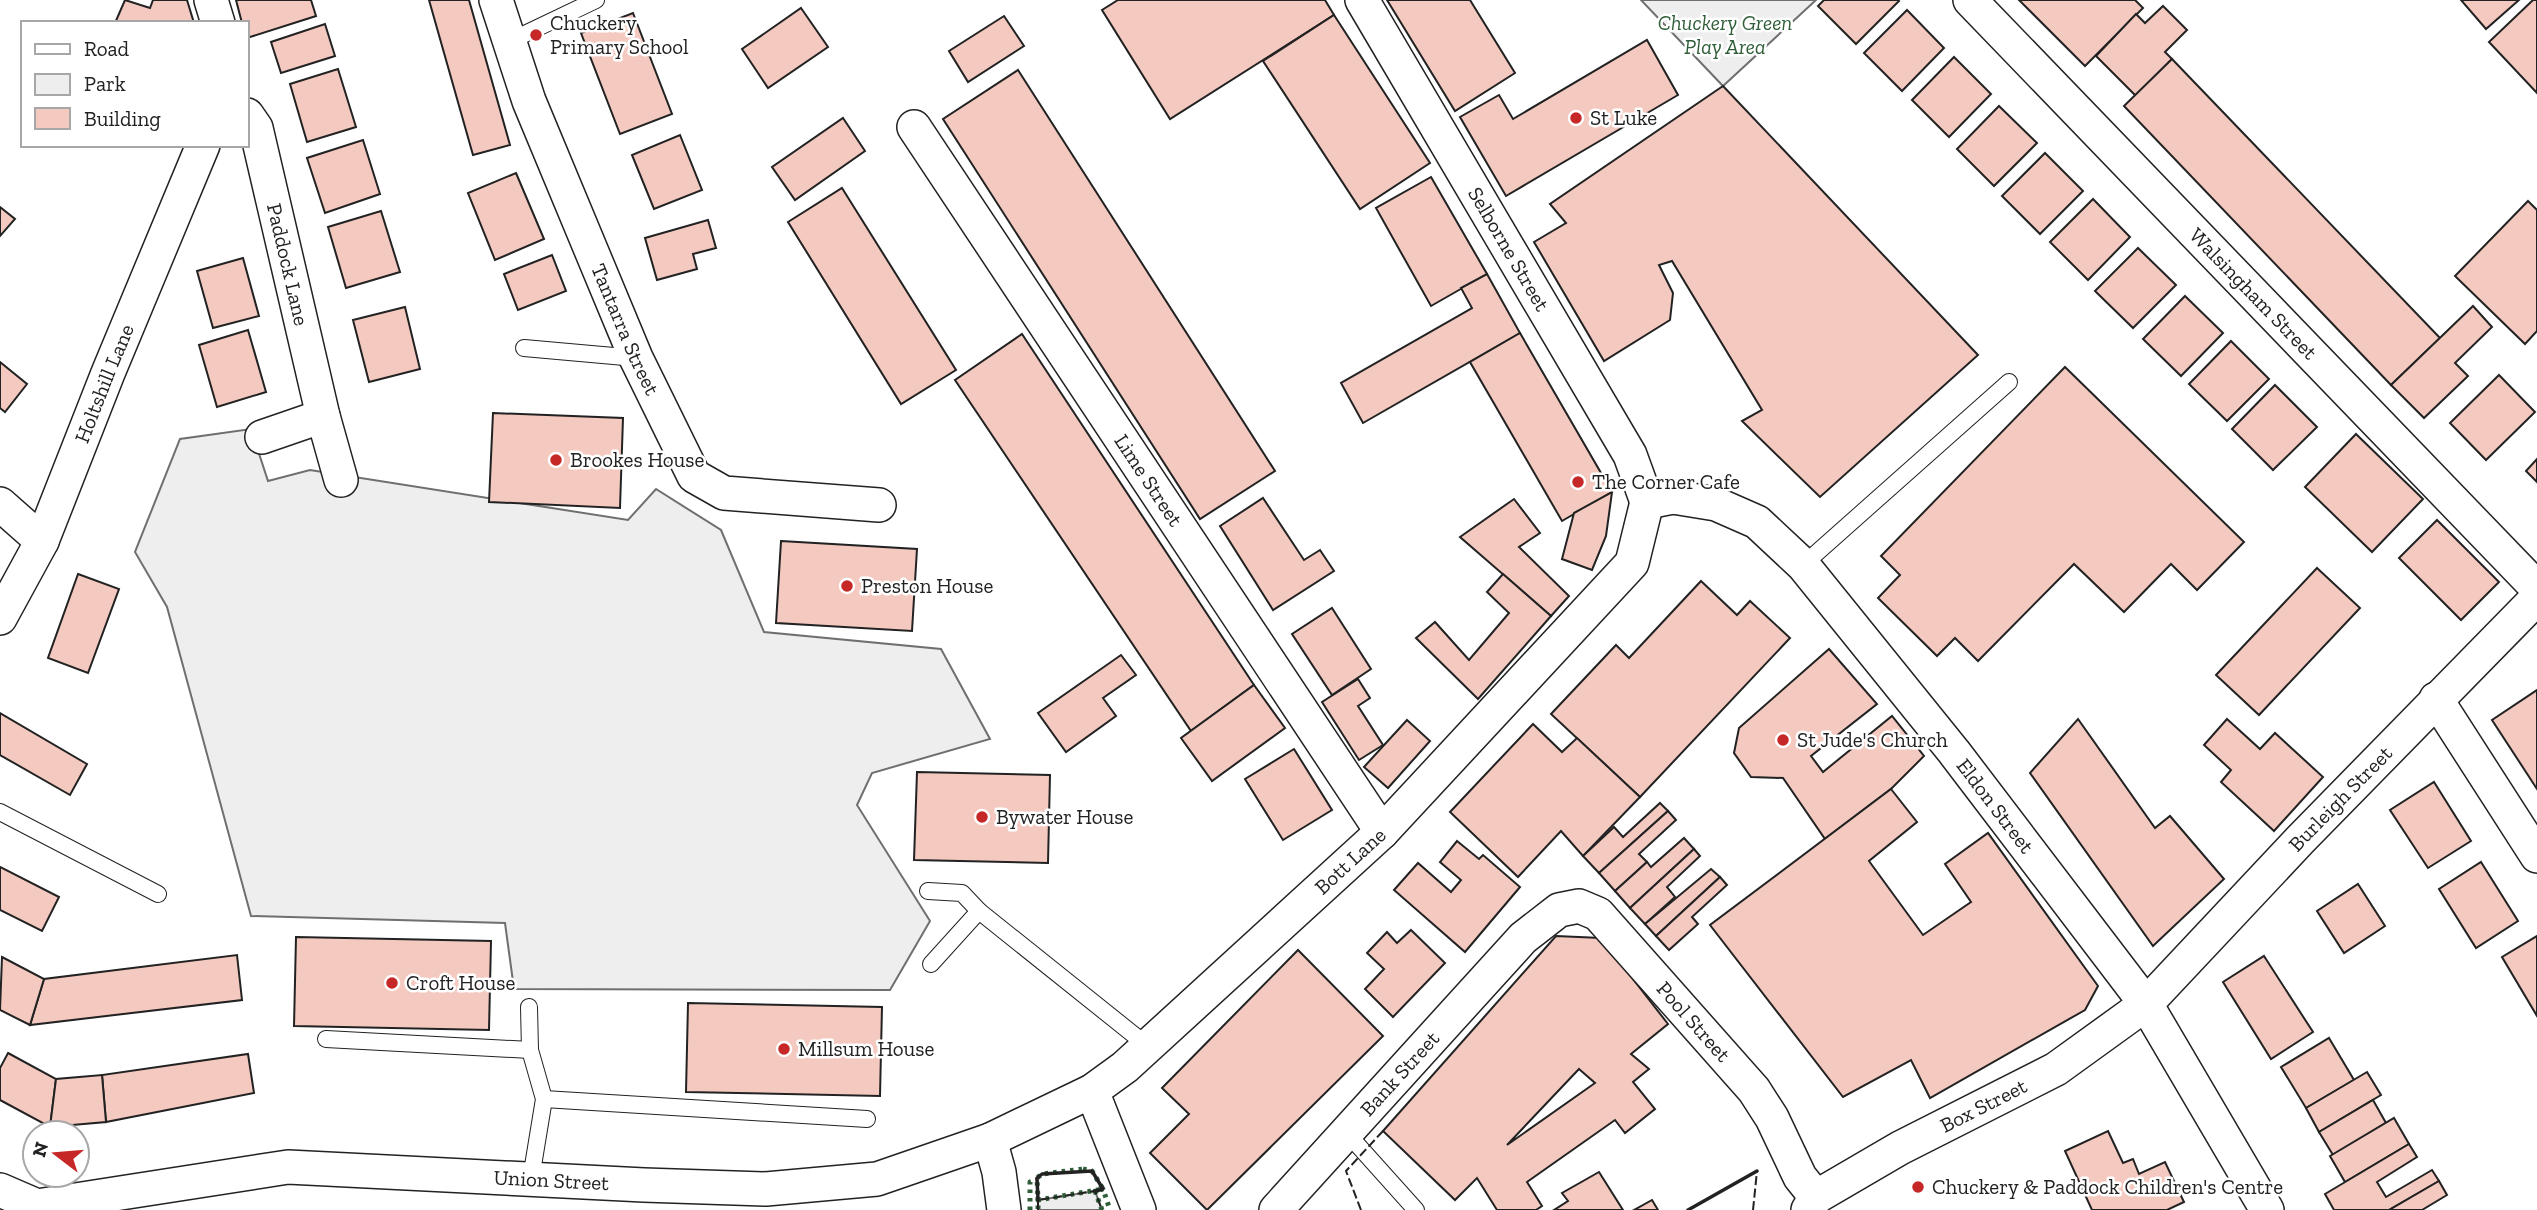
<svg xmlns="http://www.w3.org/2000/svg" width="2537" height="1210" viewBox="0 0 2537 1210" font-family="'Zilla Slab',serif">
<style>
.green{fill:#eee;stroke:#6f6f6f;stroke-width:2}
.parking{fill:#ededed;stroke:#6f6f6f;stroke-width:2}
.building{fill:#f3c9c0;stroke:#222;stroke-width:2;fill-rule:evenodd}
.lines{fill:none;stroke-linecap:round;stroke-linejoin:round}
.lane-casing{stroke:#222;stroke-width:18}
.street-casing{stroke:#222;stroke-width:36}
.lane{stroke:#fff;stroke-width:16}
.street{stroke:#fff;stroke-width:33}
.hedge{stroke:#2f5e38;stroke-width:5;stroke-dasharray:3.5 5;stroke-linecap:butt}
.fence{stroke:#222;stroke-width:2;stroke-dasharray:9 3.5;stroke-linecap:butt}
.wall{stroke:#222;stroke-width:3.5}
.poi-dot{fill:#c62828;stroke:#fff;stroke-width:2.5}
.labels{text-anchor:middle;stroke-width:5;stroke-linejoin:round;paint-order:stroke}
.poi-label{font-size:21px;fill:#222;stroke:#fff;text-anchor:start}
.park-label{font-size:21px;font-style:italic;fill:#2f5e38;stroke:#fff}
.street-label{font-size:21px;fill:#222;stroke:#fff}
</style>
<rect width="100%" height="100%" fill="#fff"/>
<g class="green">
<path d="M1641,0H1816L1723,86Z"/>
<path d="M251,429L268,481L310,470L628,520L656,489L721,530L764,632L941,649L990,739L872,773L857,805L930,921L890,990L514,989L505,923L251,916L167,607L135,552L180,439Z"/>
</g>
<path class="parking" d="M1095,1191L1102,1210H1038V1200Z"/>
<g class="building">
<path d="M125,0L150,8L153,0H187L194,23H115Z"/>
<path d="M236,0H311L316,16L247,38V23H242Z"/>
<path d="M429,0H469L510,145L473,155Z"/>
<path d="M1118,0H1325L1334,15L1170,119L1102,10Z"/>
<path d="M1387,0H1470L1515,73L1455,111Z"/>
<path d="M1824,0H1898L1899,1L1856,44L1818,6Z"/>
<path d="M2019,0H2135L2143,8L2085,66Z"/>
<path d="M2461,0H2519L2486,29Z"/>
<path d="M2533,0H2537V93L2489,42Z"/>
<path d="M2163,6L2187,30L2165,52L2172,59L2136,96L2096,56L2136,14L2145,23Z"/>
<path d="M801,8L828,47L768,88L742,49Z"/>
<path d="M1907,10L1944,48L1902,91L1864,53Z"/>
<path d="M633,13L672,114L620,134L581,33Z"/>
<path d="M1334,15L1430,163L1360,209L1263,61Z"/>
<path d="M1004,16L1024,46L968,82L949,51Z"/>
<path d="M325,24L335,56L281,73L271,42Z"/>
<path d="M1647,40L1678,95L1506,196L1460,117L1499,95L1513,119Z"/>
<path d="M1954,57L1991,94L1949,137L1912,100Z"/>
<path d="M2172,59L2440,338L2391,385L2124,106Z"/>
<path d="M338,69L356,127L307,142L290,84Z"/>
<path d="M1018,70L1275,471L1200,519L943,119Z"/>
<path d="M1723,86L1978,355L1820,497L1742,421L1762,410L1672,261L1659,265L1673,293L1670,320L1604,361L1534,242L1566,223L1550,204Z"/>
<path d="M1999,106L2037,143L1994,186L1957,149Z"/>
<path d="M843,118L865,151L795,200L772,167Z"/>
<path d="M680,135L702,190L654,209L632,155Z"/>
<path d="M363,140L380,194L325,213L307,158Z"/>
<path d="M2045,153L2083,191L2040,234L2002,196Z"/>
<path d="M516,173L544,239L495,260L468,193Z"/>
<path d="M1431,177L1487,274L1431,306L1376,208Z"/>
<path d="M842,188L956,370L901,404L788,222Z"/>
<path d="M2093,199L2130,237L2088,280L2050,242Z"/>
<path d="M2528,201L2537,210V331L2525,344L2455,276Z"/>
<path d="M0,207L15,219L0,236Z"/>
<path d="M381,211L400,272L346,288L328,227Z"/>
<path d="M708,220L716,248L693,254L697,269L657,280L645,238Z"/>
<path d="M2138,248L2176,285L2133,328L2095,291Z"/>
<path d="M552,255L566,291L518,310L504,274Z"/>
<path d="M243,258L259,316L213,328L197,271Z"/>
<path d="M1487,274L1520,333L1363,423L1341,383L1472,308L1461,288Z"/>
<path d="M2185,296L2223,333L2181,376L2143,339Z"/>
<path d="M2473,306L2492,327L2455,363L2468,376L2424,418L2391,385Z"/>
<path d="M405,307L420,369L369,382L353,320Z"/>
<path d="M248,330L266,392L217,407L199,345Z"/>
<path d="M1520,333L1612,492L1562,521L1470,362Z"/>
<path d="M1022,334L1254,685L1191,731L955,380Z"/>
<path d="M2231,341L2269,379L2227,421L2189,384Z"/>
<path d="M0,362L27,384L5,412L0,408Z"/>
<path d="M2065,367L2244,542L2197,590L2171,564L2124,612L2074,564L1978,661L1955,638L1937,656L1878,598L1900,575L1881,556Z"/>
<path d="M2499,375L2535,412L2486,460L2450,423Z"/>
<path d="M2275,385L2317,427L2273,470L2232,429Z"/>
<path d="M493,413L623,418L620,508L489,502Z"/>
<path d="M2356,434L2423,499L2372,552L2305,487Z"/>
<path d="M2537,459V482L2526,471Z"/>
<path d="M1612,492L1606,536L1592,570L1562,559L1574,513Z"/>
<path d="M1263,498L1304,560L1320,550L1334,571L1273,610L1220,526Z"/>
<path d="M1514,499L1540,533L1519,547L1569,596L1551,616L1460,537Z"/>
<path d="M2437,520L2499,582L2461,620L2399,558Z"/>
<path d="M781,541L917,549L912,631L776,623Z"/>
<path d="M2317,568L2360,608L2259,715L2216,675Z"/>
<path d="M78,574L119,589L88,673L48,658Z"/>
<path d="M1503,574L1551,616L1478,699L1416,638L1435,622L1469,660L1509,613L1487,592Z"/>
<path d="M1701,581L1737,615L1750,601L1790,638L1640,797L1551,714L1616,645L1629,658Z"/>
<path d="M1332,608L1371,669L1332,695L1292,634Z"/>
<path d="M1829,649L1877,704L1811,756L1823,772L1892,716L1924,756L1891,789L1825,839L1783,778L1751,777L1734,753L1739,728Z"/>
<path d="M1121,655L1136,675L1103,698L1116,716L1066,752L1038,713Z"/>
<path d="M1358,679L1370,698L1358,706L1383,745L1359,760L1322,702Z"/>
<path d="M1254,685L1285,728L1212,781L1181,738Z"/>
<path d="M2537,690V789L2492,720Z"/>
<path d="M0,713L87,764L70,795L0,755Z"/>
<path d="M2078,719L2155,828L2170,816L2224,879L2153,946L2030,773Z"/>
<path d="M2227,719L2260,749L2275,733L2323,777L2274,831L2221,782L2231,770L2204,745Z"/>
<path d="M1407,720L1430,741L1388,788L1364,767Z"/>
<path d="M1533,724L1562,752L1577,738L1640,797L1583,856L1561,831L1518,877L1450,812Z"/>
<path d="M1294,749L1332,810L1283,840L1245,779Z"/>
<path d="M917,772L1050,775L1048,863L914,860Z"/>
<path d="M2434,782L2471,841L2428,868L2390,810Z"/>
<path d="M1891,789L1917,822L1869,861L1923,935L1971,902L1945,864L1988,833L2098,986L2085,1010L1930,1098L1911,1060L1843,1097L1710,925Z"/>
<path d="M1660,803L1668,811L1599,873L1583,856L1614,827L1623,837Z"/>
<path d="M1668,811L1676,820L1639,854L1647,862L1615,891L1599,873Z"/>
<path d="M1684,838L1694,849L1630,908L1615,891L1647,862L1651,867Z"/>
<path d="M1457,841L1479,859L1483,855L1520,887L1465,952L1394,890L1418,863L1451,892L1461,880L1440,862Z"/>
<path d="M1694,849L1700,856L1667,887L1675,897L1645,924L1630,908Z"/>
<path d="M2481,862L2518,921L2476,948L2439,889Z"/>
<path d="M0,867L59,897L42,931L0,910Z"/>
<path d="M1711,869L1720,877L1656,936L1645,924Z"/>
<path d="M1720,877L1727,885L1692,917L1698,924L1669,950L1656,936Z"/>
<path d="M2358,884L2385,926L2344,953L2317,911Z"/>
<path d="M1411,930L1445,963L1393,1017L1365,989L1384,969L1367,953L1387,932L1397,943Z"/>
<path d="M1556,936L1601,938L1668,1024L1631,1054L1649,1069L1633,1082L1655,1109L1625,1133L1615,1120L1527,1182L1542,1206L1536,1210H1497L1477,1178L1455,1200L1383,1131ZM1579,1069L1595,1083L1507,1145Z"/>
<path d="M2537,936V1016L2502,957Z"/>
<path d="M296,937L491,941L489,1030L294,1026Z"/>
<path d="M1298,950L1383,1036L1207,1210L1150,1153L1189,1114L1162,1088Z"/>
<path d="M237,955L242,1000L30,1025L44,979Z"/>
<path d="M2264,956L2313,1032L2271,1059L2223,982Z"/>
<path d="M2,957L44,979L30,1025L0,1010Z"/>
<path d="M688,1003L882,1007L880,1096L686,1092Z"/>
<path d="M2329,1038L2354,1080L2306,1108L2281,1067Z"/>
<path d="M8,1053L56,1079L50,1127L0,1100V1068Z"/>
<path d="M248,1054L254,1093L106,1122L102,1075Z"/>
<path d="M2367,1072L2381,1095L2319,1132L2306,1108Z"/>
<path d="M102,1075L106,1122L50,1127L56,1079Z"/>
<path d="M2373,1100L2386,1123L2333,1155L2319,1132Z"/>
<path d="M2394,1118L2409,1144L2345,1182L2330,1156Z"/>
<path d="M2108,1131L2123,1163L2133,1159L2139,1174L2165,1162L2184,1202L2167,1210H2092L2065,1151Z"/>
<path d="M2409,1144L2417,1157L2377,1182L2386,1197L2432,1170L2439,1181L2389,1210H2334L2325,1194Z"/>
<path d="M1599,1172L1623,1210H1554L1568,1201L1562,1193Z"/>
<path d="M2439,1181L2447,1195L2422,1210H2389Z"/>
<path d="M1652,1200L1658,1210H1634Z"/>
</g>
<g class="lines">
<g class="lane-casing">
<g id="lane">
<path d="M508,42L596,0"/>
<path d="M524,348L636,358"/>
<path d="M1803,565L2009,382"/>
<path d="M0,812L158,894"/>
<path d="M928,891L962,893L979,911L1149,1047"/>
<path d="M931,964L979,911"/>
<path d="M529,1007L530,1050L544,1099L531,1178"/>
<path d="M326,1039L530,1050"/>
<path d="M544,1099L867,1119"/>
<path d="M1346,1132L1416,1210"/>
</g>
</g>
<g class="street-casing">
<g id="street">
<path d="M211,0L218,23"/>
<path id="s1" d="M496,0L529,101L636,358L694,476L724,493L879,505"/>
<path id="s2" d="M1362,0L1630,455L1647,502"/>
<path id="s3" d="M1970,0L2537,588"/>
<path id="s4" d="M247,115L256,128L323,416L341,480"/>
<path id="s5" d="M914,127L1382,832"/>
<path d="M262,437L323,416"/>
<path id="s6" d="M1647,502L1673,497L1716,504L1757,522L1803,565L1954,752L2146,1004L2267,1210"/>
<path d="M0,504L42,541"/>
<path id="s7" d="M0,618L42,541L108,373L203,145"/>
<path d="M2436,699L2537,856"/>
<path d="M1092,1091L1139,1210"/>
<path d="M990,1140L999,1172L1004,1210"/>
<path id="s8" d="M0,1190L37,1206L288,1167L644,1185L766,1189L877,1179L990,1140L1092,1091L1125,1067L1382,832L1632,563L1647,502"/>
<path id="s9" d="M1276,1210L1523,938L1559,910L1579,906L1598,914L1754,1090L1772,1118L1800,1177L1816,1197"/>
<path id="s10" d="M1808,1210L1816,1197L1900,1148L2056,1069L2146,1004L2300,840L2537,598"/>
</g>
</g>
<use href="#lane" class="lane"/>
<use href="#street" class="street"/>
<g class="hedge">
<path d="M1083,1169L1092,1171L1103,1189L1038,1200L1037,1178L1042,1174Z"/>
<path d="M1038,1197V1210"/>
<path d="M1030,1210V1182L1037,1180"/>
<path d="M1102,1210L1095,1191L1103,1189L1110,1210"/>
</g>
<g class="fence">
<path d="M1038,1210V1200L1095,1191L1102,1210"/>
<path d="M1361,1210L1346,1171L1383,1131"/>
<path d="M1753,1210L1757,1171"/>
</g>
<g class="wall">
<path d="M1038,1200L1037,1178L1042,1174L1092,1171L1103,1189L1095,1191"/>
<path d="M1688,1210L1757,1171"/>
</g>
</g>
<g class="poi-dot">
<circle cx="536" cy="35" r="7"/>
<circle cx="1576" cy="118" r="7"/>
<circle cx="556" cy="460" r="7"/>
<circle cx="1578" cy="482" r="7"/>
<circle cx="847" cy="586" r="7"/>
<circle cx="1783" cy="740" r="7"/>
<circle cx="982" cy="817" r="7"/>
<circle cx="392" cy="983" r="7"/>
<circle cx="784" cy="1049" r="7"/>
<circle cx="1918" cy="1187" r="7"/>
</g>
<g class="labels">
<g class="poi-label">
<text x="550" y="30">Chuckery<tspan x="550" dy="24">Primary School</tspan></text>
<text x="1590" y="125">St Luke</text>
<text x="570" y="467">Brookes House</text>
<text x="1592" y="489">The Corner Cafe</text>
<text x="861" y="593">Preston House</text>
<text x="1797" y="747">St Jude's Church</text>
<text x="996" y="824">Bywater House</text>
<text x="406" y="990">Croft House</text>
<text x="798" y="1056">Millsum House</text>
<text x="1932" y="1194">Chuckery &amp; Paddock Children's Centre</text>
</g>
<g class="park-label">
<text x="1725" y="30">Chuckery Green<tspan x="1725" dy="24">Play Area</tspan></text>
</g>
<g class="street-label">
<text dy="7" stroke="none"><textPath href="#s2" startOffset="289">Selborne Street</textPath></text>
<text dy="7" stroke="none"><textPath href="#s4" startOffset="156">Paddock Lane</textPath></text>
<text dy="7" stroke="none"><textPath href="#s3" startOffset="408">Walsingham Street</textPath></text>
<text dy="7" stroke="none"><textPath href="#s1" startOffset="354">Tantarra Street</textPath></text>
<text dy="7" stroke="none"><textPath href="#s7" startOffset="257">Holtshill Lane</textPath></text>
<text dy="7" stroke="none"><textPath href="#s5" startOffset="424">Lime Street</textPath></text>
<text dy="7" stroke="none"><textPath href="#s10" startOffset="681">Burleigh Street</textPath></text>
<text dy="7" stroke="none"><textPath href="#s6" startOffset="486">Eldon Street</textPath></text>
<text dy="7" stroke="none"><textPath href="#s8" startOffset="1463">Bott Lane</textPath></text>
<text dy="7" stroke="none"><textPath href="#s9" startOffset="598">Pool Street</textPath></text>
<text dy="7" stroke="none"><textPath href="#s9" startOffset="184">Bank Street</textPath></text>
<text dy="7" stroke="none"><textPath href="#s10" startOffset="206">Box Street</textPath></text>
<text dy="7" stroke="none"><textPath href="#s8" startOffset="558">Union Street</textPath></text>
</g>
</g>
<rect x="21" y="21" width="228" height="126" fill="#ffffff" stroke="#a7a7a7" stroke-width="2"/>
<rect x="35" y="44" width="35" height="10" fill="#ffffff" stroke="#a7a7a7" stroke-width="2"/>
<text x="84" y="56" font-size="21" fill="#222222">Road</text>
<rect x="35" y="74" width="35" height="21" fill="#eeeeee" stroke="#a7a7a7" stroke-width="2"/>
<text x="84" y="91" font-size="21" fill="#222222">Park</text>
<rect x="35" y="108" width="35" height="21" fill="#f3c9c0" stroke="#a7a7a7" stroke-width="2"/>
<text x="84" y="126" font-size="21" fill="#222222">Building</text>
<g transform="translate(56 1154) rotate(286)"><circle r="33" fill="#ffffff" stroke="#a7a7a7" stroke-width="2"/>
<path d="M0-5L12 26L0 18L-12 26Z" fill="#c62828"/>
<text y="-10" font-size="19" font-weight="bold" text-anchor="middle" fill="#222222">N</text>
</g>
</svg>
